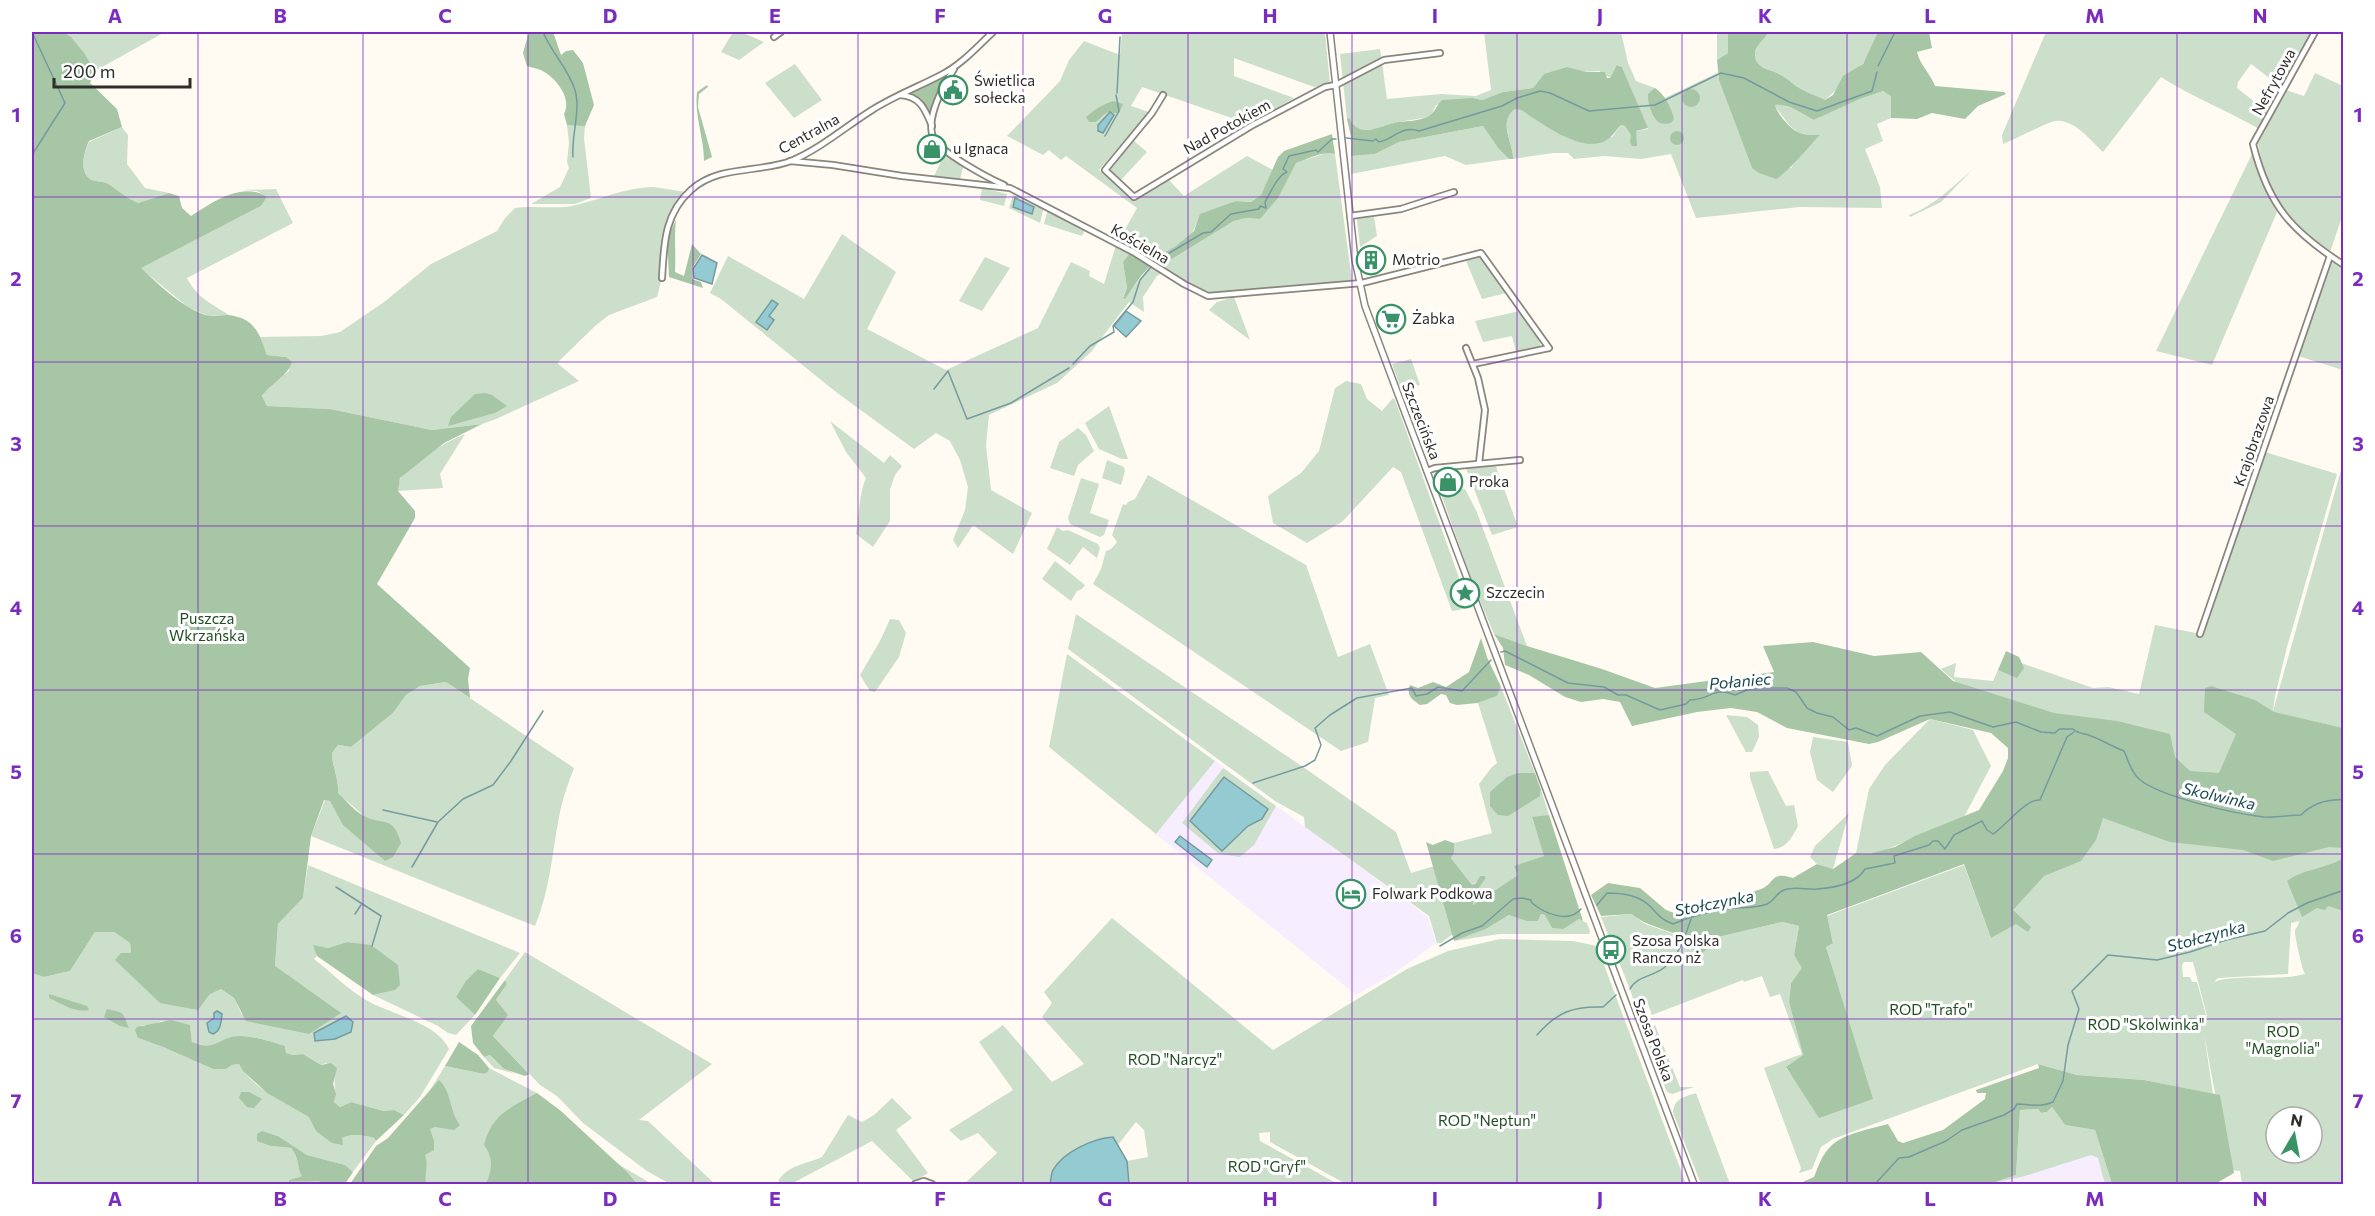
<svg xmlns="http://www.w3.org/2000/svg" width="2375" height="1216" viewBox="0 0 2375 1216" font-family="Commissioner,sans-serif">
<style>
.commercial{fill:#f6eefe}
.green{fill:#ccdfcb;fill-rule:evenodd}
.forest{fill:#a7c6a6}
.water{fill:#94cad2;stroke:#769b9f;stroke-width:1.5}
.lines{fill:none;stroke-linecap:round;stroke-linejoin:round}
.stream{stroke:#769b9f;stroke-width:1.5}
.minor-casing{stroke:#8b867c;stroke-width:8}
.tertiary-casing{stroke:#8b867c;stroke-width:8}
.minor{stroke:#fff;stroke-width:4.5}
.tertiary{stroke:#fff;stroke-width:5}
.grid{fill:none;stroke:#7b2cbf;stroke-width:1.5;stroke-opacity:0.55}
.labels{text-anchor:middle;stroke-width:6;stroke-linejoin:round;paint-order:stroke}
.poi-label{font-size:15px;fill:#2f2d29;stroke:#fff;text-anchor:start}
.street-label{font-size:15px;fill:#2f2d29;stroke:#fff}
.park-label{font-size:15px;fill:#214e23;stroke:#fff}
.water-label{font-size:16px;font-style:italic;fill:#17484e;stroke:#fff}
.neatline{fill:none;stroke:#7b2cbf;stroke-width:2}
.grid-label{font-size:20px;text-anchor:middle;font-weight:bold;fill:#7b2cbf}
</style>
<rect width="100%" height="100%" fill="#fffbf2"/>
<g class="commercial">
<path d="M1457,467L1465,489L1440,491L1431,469Z"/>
<path d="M1215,761L1428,917L1436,943L1393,974L1356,995L1156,834Z"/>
<path d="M2095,1130L2112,1184H1989Z"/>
</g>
<g class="green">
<path d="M63,32H165L95,71C86,57 77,42 63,32Z"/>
<path d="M733,32H741L764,42L739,60L721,52Z"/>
<path d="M1122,32H1318L1325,34L1330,83L1314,87L1234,58V76L1294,98L1249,124L1142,87L1131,106L1149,112L1099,170L1135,200L1168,179L1184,196L1247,156L1273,170L1261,195L1251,202L1236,201L1196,224C1191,241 1168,251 1153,260L1118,242L1137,208L1066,156L1061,160L1049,150L1043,155L1007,136L1060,81L1069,60L1084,41L1120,55Z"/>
<path d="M1484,32H1621L1628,63L1636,81L1655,88L1665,98L1717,73L1752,168H1791L1798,157L1819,136L1799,133L1790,126L1774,105C1787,103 1803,114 1814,120L1860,99L1883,91L1891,95V118L1877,124L1883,141L1865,149L1880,187L1882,208L1799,207L1696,218L1671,154L1641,159L1604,156L1574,159L1568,153H1553L1513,159C1514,143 1497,123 1515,109L1521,110L1566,137H1612L1621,125L1625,126L1631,135L1635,136L1636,131L1648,129L1622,67L1618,65L1610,78L1599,71L1544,74L1533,88L1503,92L1482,100L1473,98L1436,105L1430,117C1418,119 1407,120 1396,123C1380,126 1359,139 1349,119H1347L1340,54L1380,49L1387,99L1441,94L1476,96L1491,90Z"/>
<path d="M1717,32H1729L1728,53L1717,60Z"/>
<path d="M1768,32H1878C1875,41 1870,54 1863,63C1859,68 1830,96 1825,100C1818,96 1810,94 1803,90C1794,86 1788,78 1779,74C1770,69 1756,69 1755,55C1754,45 1766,40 1768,32Z"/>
<path d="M2046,32H2311L2281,87L2251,64L2238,82L2237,88L2265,110L2267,114L2259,129C2227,110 2192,97 2161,77L2103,152C2091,141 2074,119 2056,121C2049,121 2014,140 2003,144L2002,135Z"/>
<path d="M795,64L822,100L794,118L765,83Z"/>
<path d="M2315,73L2343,86V214L2330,252C2310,236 2286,218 2273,195C2264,180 2262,161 2258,144L2286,90L2304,96Z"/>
<path d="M579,124L585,126L584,138L591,198L575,204H531L560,187L569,168L567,162L569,143L567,125Z"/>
<path d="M1483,126L1498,148L1509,159L1466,165L1445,156L1351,174V156L1375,154L1399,142Z"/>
<path d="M122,127L128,135L127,164L145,188L169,193L138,203C127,198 120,192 110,185C105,181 98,182 92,180C78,173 84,152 89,142Z"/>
<path d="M1134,141L1147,152L1120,181L1109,172V168Z"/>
<path d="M2253,152L2267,195L2277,212L2212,365L2156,351Z"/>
<path d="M945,153L963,167L960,180L934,176Z"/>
<path d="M1326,153L1335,154L1352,281L1209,293L1190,284L1162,265L1234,221L1246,218L1260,219L1296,163Z"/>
<path d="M1972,170L1941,202L1910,217L1909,215C1934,206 1952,187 1972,170Z"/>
<path d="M654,187L686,192L663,234L660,259V274L662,278L657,297L609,315L595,326L557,363L579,381L496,419L482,424L432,430L330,409L267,406L262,397L267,388L289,371L286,357L267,355L260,337L321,336L340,332L384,302L431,264L497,231L505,218L515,208C535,205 557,210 576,205C605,198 623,188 654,187Z"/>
<path d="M982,188L1007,194L1004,206L980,200Z"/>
<path d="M276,189L293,223L187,278C196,297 212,304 229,315L208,316L188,307L140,268L261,206L267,197L257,191L242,190Z"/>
<path d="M1013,195L1038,207L1044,206L1040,223L1009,208Z"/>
<path d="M1048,209L1085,229L1082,236L1044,224Z"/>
<path d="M1374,217L1377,236L1360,247L1357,219Z"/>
<path d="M842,234L896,272L867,329L946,370L1038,328L1071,262L1090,271L1089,276L1104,284L1116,245L1130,253L1123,262L1127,288L1123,297L1124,299L1151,265L1162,273L1157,276L1143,297L1144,312L1129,302L1091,352L1057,383L989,415L986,445L991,490L1032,513L1013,554L973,525L958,548L953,540L965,510L968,487L960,460L950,441L936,433L914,449L836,392L721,299L710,293L728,256L804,299Z"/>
<path d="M985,257L1010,268L982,311L959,301Z"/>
<path d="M1482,257L1506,293L1482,299L1466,261Z"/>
<path d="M2330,261L2343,268V370L2298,356Z"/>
<path d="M1234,297L1250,340L1209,310L1217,302Z"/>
<path d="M1520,311L1539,338L1541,351L1517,356L1512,336L1483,342L1475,321Z"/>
<path d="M1411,359L1420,385L1401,389L1392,364Z"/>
<path d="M1346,381L1361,384L1367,399L1382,411L1393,398L1395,400L1470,608L1452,611L1401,472L1393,467L1343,521L1307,543L1273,523L1268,496L1301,473L1319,451L1335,388Z"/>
<path d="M1109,406L1128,459H1122L1099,449L1085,423Z"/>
<path d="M830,421L884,463L890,455L902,466L895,475L890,489V521L873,547L856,534C859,517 859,493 866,478L846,452Z"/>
<path d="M1078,428L1086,435L1094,451L1078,465L1074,476L1050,468L1059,442Z"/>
<path d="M465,434L440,474L443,488L398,491C398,487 399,481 401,477C412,461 446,442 465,434Z"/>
<path d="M2265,452L2337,474L2287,647L2275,696L2273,711L2343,463V728L2280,714L2343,737V905L2329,906L2343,911V1184H2242L2240,1171L2230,1170L2226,1152L2204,1034L2213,1094L2144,1080L2077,1075L2038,1064L1833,1139L1821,1147L1812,1169L1799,1173L1801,1168L1764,1068L1802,1054L1780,994L1770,997L1762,976L1744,982L1743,980L1652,1015L1648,1004L1638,1017L1631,992L1601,917L1631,914L1645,924L1682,937L1690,950L1718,937L1782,922L1799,926L1794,955L1803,968L1791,983L1789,1002L1803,1055L1786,1068L1792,1076L1872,1099L1826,947L1833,942L1827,916L1964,865L1991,938L2059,771L1941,669L1956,663L1954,677L1993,681L1998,670H2001L2010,659L2093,688L2108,687L2139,694L2155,625L2201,634ZM2299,921C2299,924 2297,927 2295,930C2294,934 2302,969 2305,974C2275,982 2242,973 2214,982L2218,978L2288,974L2291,923ZM2184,962H2193L2207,1016L2201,1017L2206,1015L2197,982H2192L2190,977H2183L2182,965ZM2276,1117H2312V1153H2276Z"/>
<path d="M1107,460L1124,467L1125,471L1121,485L1102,478Z"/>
<path d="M1495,464L1518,527L1492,535L1465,466Z"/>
<path d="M1148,475L1306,565L1338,657L1370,644L1389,695L1375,698L1368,742L1341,751L1093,584L1101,569L1106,551L1111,549L1117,542L1112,535L1123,504L1126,505L1128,502L1135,499Z"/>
<path d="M1081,478L1099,484L1090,513L1109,520L1104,535L1100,537L1070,524L1068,518Z"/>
<path d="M1465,489L1476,510L1527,646L1494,634L1473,584L1440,491Z"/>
<path d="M1057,527L1063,531L1068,530L1098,544L1100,548L1097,558L1083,547L1070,565L1047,549Z"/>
<path d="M1055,561L1085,585L1082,589L1077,591L1071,601L1042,579Z"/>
<path d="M1076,614L1306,769L1396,832L1411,873L1434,866L1453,934L1441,943H1437L1429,916L1305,827L1304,817L1275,801L1068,649Z"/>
<path d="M890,619L899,620L906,633L899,657L875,692L870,691L860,675L880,641Z"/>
<path d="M1067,654L1215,761L1156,834L1049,747Z"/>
<path d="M446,682L574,768C568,784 562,800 559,817C552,854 550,890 535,926L311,836L325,800L330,801L344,825L385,861L364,816L338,793C339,779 332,767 332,753L338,745L351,747L393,713L406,695L420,686Z"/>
<path d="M1501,687L1535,773H1518L1540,796L1541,790L1549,815L1532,818L1545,856L1515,866L1518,875L1472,906L1474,895L1486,878L1485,876L1472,885L1451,858L1454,853V843L1492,833L1479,784L1491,768L1497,763L1478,703L1497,696Z"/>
<path d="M1726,715L1747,717L1758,725L1759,737L1752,752H1746Z"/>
<path d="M1930,719L1973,730L1991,766L1964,817L1883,851L1869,854L1856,853L1869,789L1885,765Z"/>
<path d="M1813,737L1848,742L1852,766L1833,792L1817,780L1810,752Z"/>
<path d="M1223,768L1276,806L1254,845L1240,857L1219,854L1182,823ZM1224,777L1262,819L1248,826L1222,851L1190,820Z"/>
<path d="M1768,771L1786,806L1794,805L1798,826C1792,837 1787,848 1774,849L1750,778V772Z"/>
<path d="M1849,813L1833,869L1817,864L1810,857L1815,846Z"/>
<path d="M308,865L520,953L500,978L478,969L456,997L475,1015L456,1035L448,1033L438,1026L373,995L394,990L373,946L347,942L328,948L314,946L317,956L314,959C331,972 347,989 366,1000C389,1014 437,1022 449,1049L420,1097L404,1115L394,1110L384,1111L351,1102L340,1107L334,1102C337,1092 333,1085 335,1075L326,1063L321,1065L303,1054L291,1055L286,1053L285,1046C274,1042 249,1035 238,1036C218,1037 216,1052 192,1042L190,1025L161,1021L151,1026L142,1025L138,1038L163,1047L213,1069H226L232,1065L239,1064C255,1091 285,1102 310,1117C321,1124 331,1131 342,1138C350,1133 365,1135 374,1138L376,1141L353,1172L345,1165L307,1155L278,1136L262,1131L271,1146L291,1148C301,1161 296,1167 302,1176L289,1180L292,1183L310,1180L319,1181L321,1184H32V973L44,977L70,971L95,932H114L130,943L131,953L160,1003L209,995L221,989L234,998L242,1015L275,966L278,924L303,898Z"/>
<path d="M1541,914L1546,915L1552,928H1563L1579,919L1587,923L1590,931L1589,934H1499L1454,941L1486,929L1509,915L1526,921H1538Z"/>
<path d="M1112,918L1273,1050L1407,969L1448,951L1500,939L1573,941L1597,946L1686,1184H1346L1270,1142V1132L1259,1133L1260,1141L1338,1184H1129L1127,1161L1148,1157L1144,1130L1136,1122L1117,1146L1113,1137L1053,1170L1050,1184H964L997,1153L978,1133L961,1141L949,1130L1013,1090L979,1042L1003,1025L1052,1082L1084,1064L1042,1017L1052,1003L1044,992Z"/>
<path d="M525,952L712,1064L639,1120L648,1121L715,1184H670L647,1171L583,1123L557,1096L540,1085L493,1036L507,1015L496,1000L507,984L505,980Z"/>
<path d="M1655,1025L1680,1087H1694L1672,1094L1667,1092L1644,1033Z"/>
<path d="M490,1055L504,1069L517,1074L494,1068L484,1057Z"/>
<path d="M445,1066L484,1074L488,1072L489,1068L537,1093L594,1150L652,1184H360L401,1137Z"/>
<path d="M1696,1093L1730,1184H1701L1673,1113C1674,1098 1684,1097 1696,1093Z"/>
<path d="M892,1098L912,1118L896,1130L928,1173L914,1182L872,1141L791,1184H783L778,1181C788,1165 806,1164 822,1157L848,1115L862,1122L874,1115Z"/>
<path d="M2052,1107L2065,1125L2095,1130L2112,1184H2105L2098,1158L2091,1155L2025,1176L1989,1184L2016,1175L2020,1110L2038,1109L2041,1113L2047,1112Z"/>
</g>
<g class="forest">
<path d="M32,32H63L71,37L84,53L95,71L90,83L117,109L122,127L89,141C84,152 78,173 92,180C98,182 105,181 110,185C120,192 127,198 138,203L169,193L179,196L182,208L191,216C213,202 242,181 267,197L261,206L141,268C160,286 181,306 205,315C212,317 221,315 228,315C255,318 259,333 267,355L286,357L292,362C287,377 271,383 262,396L267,406L330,409L432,430L482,424L444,443L400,478L398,491L415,511V518L377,584L470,668L468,679L470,698L446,682L420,686L406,695L393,713L351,747L338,745L332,753C332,767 339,779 338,793C346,800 354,811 364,816C384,826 393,815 401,843L393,857L385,861L343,825L330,801L324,800L311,836L303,898L278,924L275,966L341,1013L309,1034L246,1021L234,998L221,989L209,995L198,1010L160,1003L115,960L121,953H131L130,943L114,932H95L70,971L44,977L32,973Z"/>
<path d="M529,32H553L561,55L566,51L573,50L583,63L594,105L585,126L567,125L564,114C572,100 558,81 546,73C541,69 533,68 527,66L523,53Z"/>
<path d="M1728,32H1768C1766,40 1754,45 1755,55C1756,69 1770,69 1779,74C1788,78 1794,86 1803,90C1810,94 1818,96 1825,100L1833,95L1843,76L1863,64L1878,32H1929L1932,48L1917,52C1920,65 1930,73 1935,86L2004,92L2006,94L1978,106L1965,119L1932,113L1917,119L1891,118V96L1883,91L1860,99L1814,120C1802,114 1788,103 1775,105C1777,114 1791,130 1800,133C1806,135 1814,135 1820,135C1805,150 1793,168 1776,179L1759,173L1752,168L1719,80L1717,60L1728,53Z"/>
<path d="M1617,65L1622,67L1648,128L1636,131L1637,146H1632L1630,142L1631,135L1625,126L1621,125C1615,131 1612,138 1603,142C1577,151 1542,123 1521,110L1515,109C1497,123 1514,144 1513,159H1509L1498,148L1483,126L1399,142L1375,154L1351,156V137L1347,119L1349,118C1360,141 1382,124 1399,122C1408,121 1418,121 1427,117C1433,115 1437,105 1442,100L1473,98L1482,100L1503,92L1533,88L1544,74L1567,67L1586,72H1605L1607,78H1610Z"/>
<path d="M942,76L946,77L934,100L931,118L921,100L908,93Z"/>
<path d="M707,85L708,87L699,94L698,107L712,157L704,161C704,137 694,115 697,92Z"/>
<path d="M1655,88C1665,95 1671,107 1674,119L1671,123C1667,124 1663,124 1660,123C1652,119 1647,101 1648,94Z"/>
<circle cx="1691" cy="98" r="9"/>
<path d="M1113,101L1123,104L1119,113C1104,113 1110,109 1096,122H1089L1086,117C1095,109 1102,105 1113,101Z"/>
<circle cx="1677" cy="138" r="7"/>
<path d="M1332,134L1335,154C1320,151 1310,159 1296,163L1278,198L1260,219L1246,218L1234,221L1162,265L1153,260L1176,246L1194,231L1200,214L1236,201L1251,202L1261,195L1278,157L1284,151Z"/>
<path d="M676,220C674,238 676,254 675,272L684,276L692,244L701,254L692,268V279L701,282L703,288L669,277L667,238Z"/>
<path d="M1130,253L1151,265L1141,276L1125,299L1123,298L1127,288L1123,262Z"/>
<path d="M485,393L492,395L507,406L495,413L448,426L451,417L475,394Z"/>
<path d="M1494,634L1527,646L1602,669L1655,688L1774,672L1763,646L1813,642L1874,656L1921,652L1953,681L2054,713L2117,721L2170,734L2175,757L2190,771L2219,773L2236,734L2204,712L2205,688L2211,686L2255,700L2274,712L2343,728V848L2329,847L2273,861L2243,850L2170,842L2103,818L2096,840L2081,861L2044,876L2013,910L2031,927L2028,932L2016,924L1991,938L1964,864L1827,915L1833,943L1826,947L1873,1099L1819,1118L1786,1067L1803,1055L1789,1002L1791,983L1802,968L1794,955L1799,926L1782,922L1718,937L1701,955C1688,949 1687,940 1680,936C1663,928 1647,926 1631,914L1601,916L1591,895L1608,883L1640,888L1666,910L1674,913C1704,905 1732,900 1761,889C1776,883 1769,871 1793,878L1817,864L1833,869L1856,853L1869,854L1895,847L1915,836L1979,810L2003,771L2008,758V748L1991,733L1930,719L1878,742L1869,744L1787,728L1757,712L1731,708L1697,712L1632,726L1620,702L1603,699L1581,702L1565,697L1529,675L1505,665L1503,648Z"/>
<path d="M1481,638L1487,657L1501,687L1497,696L1478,703L1457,705L1450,703L1446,695L1441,694L1427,704L1420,705C1412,699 1406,696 1410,685L1418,688L1433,682L1446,687L1469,672Z"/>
<path d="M2006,651L2019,657L2024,668L2017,678L1998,670Z"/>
<path d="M1518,773H1535L1541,790L1540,796L1508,816L1498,815L1490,806V792L1507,777Z"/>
<path d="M1549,815L1583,921L1579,919L1563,929L1552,928L1545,915L1541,914L1538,921H1526L1509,915L1486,929L1454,941L1426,842L1433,845L1445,840L1454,843V853L1451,858L1472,885L1476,883L1480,876H1485L1486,878L1474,895L1473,905L1518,875L1514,866L1544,856L1532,817Z"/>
<path d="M2343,858V911L2328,906L2325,910L2317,908L2302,917L2287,881C2303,869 2326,869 2343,858Z"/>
<path d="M347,942L371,945L398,965L400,985L395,990L373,995L317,956L313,945L328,948Z"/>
<path d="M478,969L500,978L475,1015L456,997L466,981Z"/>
<path d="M505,980L507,984L496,1000L508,1015L493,1036L529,1074L525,1076L504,1069L490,1055L484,1057L473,1043L471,1026Z"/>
<path d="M49,994L87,1006L89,1010C74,1013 63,1004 49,998Z"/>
<path d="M107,1009C126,1013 122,1012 129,1028L120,1026L104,1017Z"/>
<path d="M171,1020L190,1025L192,1042C216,1052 218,1037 238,1036C249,1035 274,1042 285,1046L286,1053L292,1055L303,1054L321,1065L331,1063L337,1068L333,1084L336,1094L334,1102L340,1107L351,1102L384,1111L394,1110L404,1115L376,1141L374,1138C365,1135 350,1133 342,1138L343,1145L332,1143L316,1131L309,1117L267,1093L243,1071L239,1064L232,1065L226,1069H213L163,1047L138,1038L135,1030L137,1027Z"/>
<path d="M459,1042L478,1055L489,1068L488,1072L484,1074L445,1066Z"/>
<path d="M2038,1064L2077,1075L2144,1080L2220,1095L2234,1173L2215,1184H2112L2095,1130L2065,1125L2052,1107L2047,1112L2041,1113L2038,1109L2020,1110L2016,1175L1989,1184H1798L1814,1177C1818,1167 1822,1155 1830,1147C1843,1133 1871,1129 1888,1124L1898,1141L1903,1143L1943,1130L1985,1099L1986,1093H1977L1976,1090L2039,1068Z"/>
<path d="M439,1080C452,1092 449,1111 460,1125L454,1130L435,1127L430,1129L434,1141V1150L425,1155C429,1166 424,1174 426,1184H350L376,1146L388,1138Z"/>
<path d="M241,1092H249L262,1099L254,1108L247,1107L239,1098Z"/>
<path d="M537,1093L561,1111L627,1172L637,1184H486C492,1169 494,1159 484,1145C492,1114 511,1107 537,1093Z"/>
<path d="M262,1131L278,1136L307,1155L345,1165L353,1172L345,1184H321L319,1181L289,1182V1180L302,1176C296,1167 301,1161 291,1148L271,1146L257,1141V1134Z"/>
</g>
<g class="water">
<path d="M1110,112L1114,115L1103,133L1098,131V125Z"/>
<path d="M1015,198L1034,207L1032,214L1013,207Z"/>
<path d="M702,255L717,263L712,284L694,278L693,269Z"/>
<path d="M772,300L778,304L769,316L774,320L767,330L756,322Z"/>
<path d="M1126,311L1141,321L1126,337L1114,326Z"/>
<path d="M1224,777L1268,809L1262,819L1248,826L1222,851L1190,821Z"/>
<path d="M1180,836L1212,860L1207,867L1175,842Z"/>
<path d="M217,1011L222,1014C221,1022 221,1031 213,1034L209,1032L207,1023L214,1018V1013Z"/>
<path d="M346,1016L353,1022L351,1032L335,1039L315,1041L314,1033Z"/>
<path d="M1113,1137L1127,1161L1129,1184H1050C1051,1180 1051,1174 1053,1170C1063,1152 1094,1138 1113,1137Z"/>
</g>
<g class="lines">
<g class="stream">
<path d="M32,32L65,103L32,155"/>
<path d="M543,32C551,52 568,68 575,90C581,111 571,136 573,157"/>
<path d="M1878,66L1895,32"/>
<path d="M1117,93L1120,37"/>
<path d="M1105,136L1119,111L1116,95"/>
<path d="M1346,138L1373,141L1376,139L1379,142C1394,139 1402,125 1419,131L1502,106L1517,98L1540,91L1550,93L1589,111L1655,105L1721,73L1744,78L1789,102L1817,111L1872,91L1877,72"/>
<path d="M1156,261L1203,233L1211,232L1231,214L1259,209L1260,206L1266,208L1265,202C1271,192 1277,176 1287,172L1283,169L1289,156L1316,150L1318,152L1332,139H1336"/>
<path d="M1073,364L1090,346L1114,332L1113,326L1133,302L1140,280L1151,267"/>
<path d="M934,389L948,371L967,419L1011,403L1069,368"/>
<path d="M1501,652L1505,651L1568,683L1604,687L1618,695H1626L1660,710L1686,704L1690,700C1709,700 1715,686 1735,695L1752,688H1787L1796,692L1807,708L1817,713L1833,717L1849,730L1856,728L1877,736L1920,716L1950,712L1993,727L2016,722L2041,732L2055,733L2059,729H2073C2078,734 2084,733 2091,736C2102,740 2113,747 2124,751C2128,760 2131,772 2139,779C2160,797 2236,814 2264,817C2276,818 2289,815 2301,815C2313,803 2327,799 2344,800"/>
<path d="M1253,783L1305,766L1315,760L1321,745L1315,728L1330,715L1357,698L1412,688L1416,696L1427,694L1438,687L1462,691L1491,660"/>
<path d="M383,810L437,822"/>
<path d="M412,867L438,822L463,799L493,785L511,761L543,711"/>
<path d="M336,887L381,916L372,946"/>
<path d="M1597,905L1607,893C1623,893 1639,895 1651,907C1659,916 1662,920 1673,924C1689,917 1708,912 1726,909C1739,907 1754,909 1767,904C1774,901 1777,892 1784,890C1795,886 1806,890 1817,889C1833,888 1856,884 1865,869L1895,863L1894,856L1929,845L1933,841H1938L1945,849L1954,835L1982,821L1987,830L1993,834C2006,826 2026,798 2040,800L2067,737L2074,732"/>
<path d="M355,914L361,905"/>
<path d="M1440,946L1462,933L1482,926L1513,899L1522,898L1531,900L1532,903C1544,913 1568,924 1581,909"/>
<path d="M1630,989C1637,975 1655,977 1666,966C1680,954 1685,936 1691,919"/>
<path d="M1537,1035C1557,1012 1573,1006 1603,1007L1616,995"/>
<path d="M1875,1184L1899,1158L1909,1157L1946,1141L1962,1130L2004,1115L2014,1109L2017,1104C2031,1104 2040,1108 2053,1102L2063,1081L2068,1045L2079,1009L2072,991L2108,955L2157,960L2190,952L2226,940L2265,931L2288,913L2307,903L2344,890"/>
</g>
<g class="minor-casing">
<g id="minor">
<path d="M2315,32L2253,144C2268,205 2291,231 2344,265"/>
<path d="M774,37L781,32"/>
<path d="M954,69C944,84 924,120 934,139C942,153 988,178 1004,185"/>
<path d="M900,95C920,96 925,109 932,126"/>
<path d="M1163,95L1152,113L1105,170L1134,197L1251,126L1325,87L1336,85L1384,60L1440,53"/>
<path d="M790,161L833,165L902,176L1010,188L1135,253L1184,284L1208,296L1362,283L1481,253L1549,348L1473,364"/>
<path d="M1350,216L1401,209L1454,192"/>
<path d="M662,278C664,245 664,214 691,190C718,165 759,173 791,161C820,149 845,127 872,110C894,96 918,87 941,75C961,65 977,47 993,32"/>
<path d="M1466,348L1478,378L1485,410L1479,463"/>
<path d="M1427,471L1435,468L1520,460"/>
<path d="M2200,634L2330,256"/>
<path d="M915,1184L924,1181L932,1184"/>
</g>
</g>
<g class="tertiary-casing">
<path id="tertiary" d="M1330,32L1355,260L1365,306L1694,1184"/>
</g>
<use href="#minor" class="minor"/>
<use href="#tertiary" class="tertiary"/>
</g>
<path class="grid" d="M198,32V1184M363,32V1184M528,32V1184M693,32V1184M858,32V1184M1023,32V1184M1188,32V1184M1352,32V1184M1517,32V1184M1682,32V1184M1847,32V1184M2012,32V1184M2177,32V1184M32,197H2344M32,362H2344M32,526H2344M32,690H2344M32,854H2344M32,1019H2344"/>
<defs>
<g id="civic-ring" transform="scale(1.5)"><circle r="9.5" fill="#fff" stroke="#399268" stroke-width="1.5"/><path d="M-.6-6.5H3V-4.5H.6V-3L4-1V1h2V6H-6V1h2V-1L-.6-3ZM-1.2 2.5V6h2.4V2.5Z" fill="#399268"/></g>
<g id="shop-ring" transform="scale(1.5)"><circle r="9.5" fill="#fff" stroke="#399268" stroke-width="1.5"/><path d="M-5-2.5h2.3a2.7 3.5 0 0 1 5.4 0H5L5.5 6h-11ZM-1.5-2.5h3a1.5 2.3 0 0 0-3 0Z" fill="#399268"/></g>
<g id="building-ring" transform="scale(1.5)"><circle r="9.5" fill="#fff" stroke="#399268" stroke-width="1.5"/><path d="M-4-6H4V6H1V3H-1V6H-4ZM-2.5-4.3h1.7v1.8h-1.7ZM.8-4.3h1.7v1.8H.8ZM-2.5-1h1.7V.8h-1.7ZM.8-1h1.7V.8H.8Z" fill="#399268"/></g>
<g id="supermarket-ring" transform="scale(1.5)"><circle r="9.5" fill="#fff" stroke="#399268" stroke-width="1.5"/><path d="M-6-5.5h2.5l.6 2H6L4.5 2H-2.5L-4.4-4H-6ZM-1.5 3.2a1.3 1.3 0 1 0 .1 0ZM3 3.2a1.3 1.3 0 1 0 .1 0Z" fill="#399268"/></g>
<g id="sight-ring" transform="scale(1.5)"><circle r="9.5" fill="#fff" stroke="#399268" stroke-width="1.5"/><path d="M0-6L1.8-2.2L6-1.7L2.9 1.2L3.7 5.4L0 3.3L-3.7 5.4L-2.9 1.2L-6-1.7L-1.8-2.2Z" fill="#399268"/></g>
<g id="hotel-ring" transform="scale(1.5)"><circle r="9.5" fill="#fff" stroke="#399268" stroke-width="1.5"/><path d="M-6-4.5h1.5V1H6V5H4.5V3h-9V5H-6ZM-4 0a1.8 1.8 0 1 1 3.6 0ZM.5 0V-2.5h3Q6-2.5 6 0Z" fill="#399268"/></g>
<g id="bus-ring" transform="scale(1.5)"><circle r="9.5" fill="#fff" stroke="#399268" stroke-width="1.5"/><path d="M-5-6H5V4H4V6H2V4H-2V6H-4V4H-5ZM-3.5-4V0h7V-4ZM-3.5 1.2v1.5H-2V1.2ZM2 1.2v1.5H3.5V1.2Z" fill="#399268"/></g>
</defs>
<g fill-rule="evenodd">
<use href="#civic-ring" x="953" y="90"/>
<use href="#shop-ring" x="932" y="149"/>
<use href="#building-ring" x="1371" y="260"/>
<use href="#supermarket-ring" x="1391" y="319"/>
<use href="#shop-ring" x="1448" y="482"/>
<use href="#sight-ring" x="1465" y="593"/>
<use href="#hotel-ring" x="1351" y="894"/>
<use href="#bus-ring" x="1611" y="950"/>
</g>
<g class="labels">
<g class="poi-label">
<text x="974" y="86">Świetlica<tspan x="974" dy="17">sołecka</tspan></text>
<text x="953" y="154">u Ignaca</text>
<text x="1392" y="265">Motrio</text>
<text x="1412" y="324">Żabka</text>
<text x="1469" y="487">Proka</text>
<text x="1486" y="598">Szczecin</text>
<text x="1372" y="899">Folwark Podkowa</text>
<text x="1632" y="946">Szosa Polska<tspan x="1632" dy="17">Ranczo nż</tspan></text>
</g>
<g class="street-label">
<text transform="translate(2274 82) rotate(-61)" y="5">Nefrytowa</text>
<text transform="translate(1227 127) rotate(-29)" y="5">Nad Potokiem</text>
<text transform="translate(809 134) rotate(-29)" y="5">Centralna</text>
<text transform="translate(1140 244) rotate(30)" y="5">Kościelna</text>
<text transform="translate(1421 421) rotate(69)" y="5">Szczecińska</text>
<text transform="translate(2254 441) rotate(-71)" y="5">Krajobrazowa</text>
<text transform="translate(1653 1040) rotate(69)" y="5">Szosa Polska</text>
</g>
<g class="park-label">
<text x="207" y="624">Puszcza<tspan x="207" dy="17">Wkrzańska</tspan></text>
<text x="1931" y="1015">ROD "Trafo"</text>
<text x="2146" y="1030">ROD "Skolwinka"</text>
<text x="2283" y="1037">ROD<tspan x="2283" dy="17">"Magnolia"</tspan></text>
<text x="1175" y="1065">ROD "Narcyz"</text>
<text x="1487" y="1126">ROD "Neptun"</text>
<text x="1267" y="1172">ROD "Gryf"</text>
</g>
<g class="water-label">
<text transform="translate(1740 681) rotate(-5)" y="6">Połaniec</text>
<text transform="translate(2219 796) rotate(13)" y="6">Skolwinka</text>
<text transform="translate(1714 903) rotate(-11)" y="6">Stołczynka</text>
<text transform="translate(2206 936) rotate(-15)" y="6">Stołczynka</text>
</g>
</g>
<rect width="2375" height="1216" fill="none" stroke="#ffffff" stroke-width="66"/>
<g transform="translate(2294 1135) rotate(10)"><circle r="28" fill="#ffffff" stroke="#acaba9" stroke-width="1.5"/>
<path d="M0-4.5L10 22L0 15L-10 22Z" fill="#399268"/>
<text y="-9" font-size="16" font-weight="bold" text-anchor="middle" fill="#2f2d29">N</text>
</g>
<path d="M54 78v9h136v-9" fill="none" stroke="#2f2d29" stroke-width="3"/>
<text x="63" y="78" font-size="18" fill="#2f2d29" stroke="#ffffff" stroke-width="4.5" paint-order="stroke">200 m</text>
<rect x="33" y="33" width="2309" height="1150" class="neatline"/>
<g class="grid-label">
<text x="115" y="23">A</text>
<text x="280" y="23">B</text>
<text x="445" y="23">C</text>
<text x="610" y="23">D</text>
<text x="775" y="23">E</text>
<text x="940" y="23">F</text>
<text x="1105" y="23">G</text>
<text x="1270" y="23">H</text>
<text x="1435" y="23">I</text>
<text x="1600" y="23">J</text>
<text x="1765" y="23">K</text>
<text x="1930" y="23">L</text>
<text x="2095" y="23">M</text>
<text x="2260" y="23">N</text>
<text x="16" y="122">1</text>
<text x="2358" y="122">1</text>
<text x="16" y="286">2</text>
<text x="2358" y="286">2</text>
<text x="16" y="451">3</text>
<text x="2358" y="451">3</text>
<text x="16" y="615">4</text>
<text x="2358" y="615">4</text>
<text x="16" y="779">5</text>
<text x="2358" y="779">5</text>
<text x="16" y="943">6</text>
<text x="2358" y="943">6</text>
<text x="16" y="1108">7</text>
<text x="2358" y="1108">7</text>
<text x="115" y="1206">A</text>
<text x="280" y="1206">B</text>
<text x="445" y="1206">C</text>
<text x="610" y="1206">D</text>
<text x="775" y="1206">E</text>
<text x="940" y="1206">F</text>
<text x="1105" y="1206">G</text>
<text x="1270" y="1206">H</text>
<text x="1435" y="1206">I</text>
<text x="1600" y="1206">J</text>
<text x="1765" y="1206">K</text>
<text x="1930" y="1206">L</text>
<text x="2095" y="1206">M</text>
<text x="2260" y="1206">N</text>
</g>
</svg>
